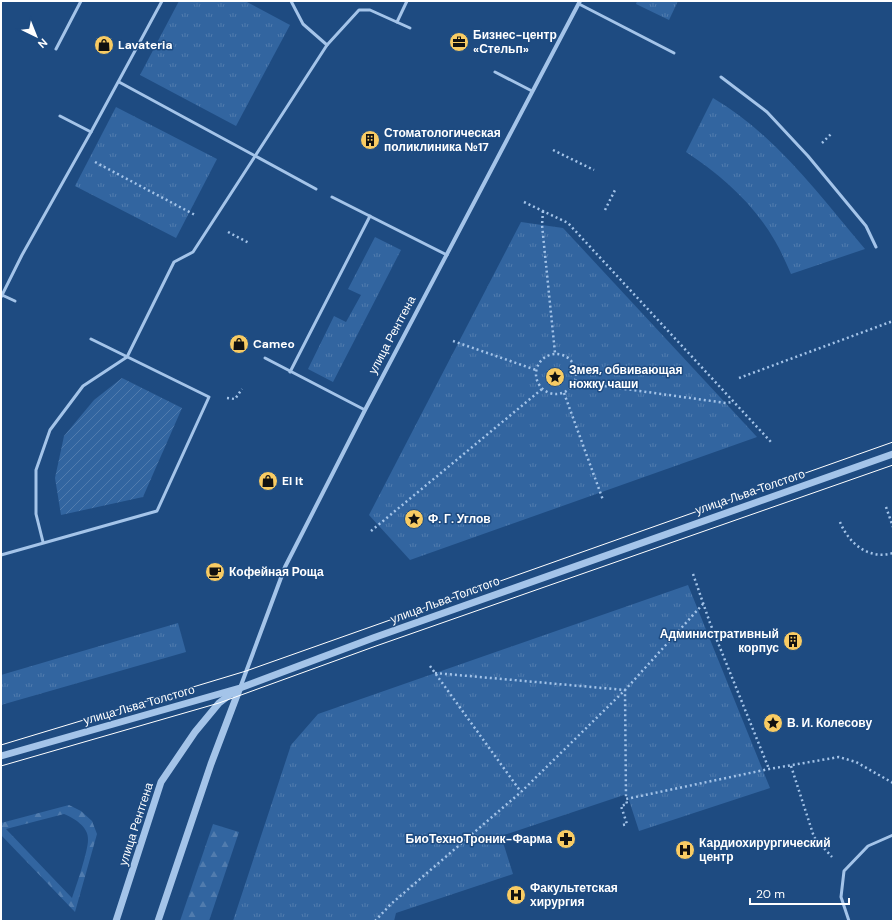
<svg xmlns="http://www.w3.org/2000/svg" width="894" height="922" viewBox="0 0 894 922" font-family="'DM Sans',sans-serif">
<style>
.grass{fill:url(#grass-tufts)}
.forest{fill:url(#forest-firs);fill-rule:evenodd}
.garden{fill:url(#garden-furrows)}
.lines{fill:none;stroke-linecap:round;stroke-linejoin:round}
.path{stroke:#a4c4e9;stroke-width:2.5;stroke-dasharray:2 3;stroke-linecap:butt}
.service{stroke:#a4c4e9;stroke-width:3}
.minor{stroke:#a4c4e9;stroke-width:4}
.tertiary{stroke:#a4c4e9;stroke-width:7}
.tram{stroke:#fff;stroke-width:1}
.labels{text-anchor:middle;stroke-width:3;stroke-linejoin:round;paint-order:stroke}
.poi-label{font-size:12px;font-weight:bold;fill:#fff;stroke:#1e4b81;text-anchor:start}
.street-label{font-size:12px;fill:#fff;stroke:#1e4b81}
</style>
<defs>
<pattern id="grass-tufts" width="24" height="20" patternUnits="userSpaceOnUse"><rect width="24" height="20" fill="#3265a0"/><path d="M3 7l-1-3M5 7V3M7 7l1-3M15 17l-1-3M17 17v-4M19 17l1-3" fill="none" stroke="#517cae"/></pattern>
<pattern id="forest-firs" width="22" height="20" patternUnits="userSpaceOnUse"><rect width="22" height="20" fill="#3265a0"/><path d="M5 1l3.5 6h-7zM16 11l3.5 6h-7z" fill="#517cae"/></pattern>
<pattern id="garden-furrows" width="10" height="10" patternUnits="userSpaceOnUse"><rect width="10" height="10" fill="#3265a0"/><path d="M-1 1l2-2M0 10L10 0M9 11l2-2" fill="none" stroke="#517cae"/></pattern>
</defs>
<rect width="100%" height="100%" fill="#1e4b81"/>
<g class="grass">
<path d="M179,1H245L290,25L236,126L140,75Z"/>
<path d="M637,1H678L669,20L636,4Z"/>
<path d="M713,98C776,135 819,195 865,249L791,274C786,263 781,251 775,241C754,204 721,175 686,152Z"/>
<path d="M116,107L217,159L176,238L75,186Z"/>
<path d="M521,222L563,228L757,437L410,560L369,515Z"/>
<path d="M375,237L401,250L333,382L308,369L334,316L346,322L361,295L348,289Z"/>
<path d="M688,585L770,788L639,831L627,794L501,836L513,874L396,913L394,921H233L291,745L318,714Z"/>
<path d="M178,623L186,652L1,705V675Z"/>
</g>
<g class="forest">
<path d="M69,805L81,811L92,821L97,834L75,912L1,835V823ZM64,814C74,818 89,827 88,840C88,851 76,887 72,898L6,829Z"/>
<path d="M213,824L239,832L209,921H180Z"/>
</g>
<path class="garden" d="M122,378L182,408L143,497L61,515L55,478L64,436L94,400Z"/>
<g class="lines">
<g class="path">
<path d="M822,143L831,134"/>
<path d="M553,150L594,170"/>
<path d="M95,162L195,215"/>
<path d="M524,202L568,223L771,442"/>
<path d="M605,210L616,188"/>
<path d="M543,211L542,225L555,353"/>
<path d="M228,232L249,243"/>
<path d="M453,341L536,370"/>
<circle cx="556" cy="374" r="20"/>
<path d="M739,378L893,321"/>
<path d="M575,382L726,403L732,402"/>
<path d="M564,393L603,500"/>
<path d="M227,398L235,399L242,389"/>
<path d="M886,507L893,527"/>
<path d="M840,522C849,544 869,560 893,553"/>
<path d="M371,531L542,389"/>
<path d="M693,574L710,623L769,769"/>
<path d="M430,666L521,792"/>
<path d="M435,673L625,690L626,799L769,769L839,757L856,762L893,783"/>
<path d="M791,766L814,837L832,857"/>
<path d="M623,825L627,824L621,806L627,804L626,799"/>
<path d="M375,921L391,904L521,792L625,690L703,604"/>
</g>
<g class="service">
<path d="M579,4L674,53"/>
<path d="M397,22L407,1"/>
<path d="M327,45L359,10H370L410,28"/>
<path d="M56,49L81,1"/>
<path d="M495,72L532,91"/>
<path d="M721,77L767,112L808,156L866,226L876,247"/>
<path d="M119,82L316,189"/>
<path d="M60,116L91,132L162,1"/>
<path d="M332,197L447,255"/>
<path d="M2,295L15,301"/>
<path d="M1,297L22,255L91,132"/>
<path d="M265,358L365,410"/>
<path d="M290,372L370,216"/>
<path d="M43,542L36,514V470L50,430L83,386L127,357L174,262L193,252L327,45L303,24L291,1"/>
<path d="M1,555L157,511L209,397L91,339"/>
<path d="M849,921L841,897L844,871L868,846L893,835"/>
</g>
<path class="minor" d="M240,688L285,567L365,410L580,1"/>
<g class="tertiary">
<path d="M1,756L240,688L373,638L893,454"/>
<path d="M116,921L161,782L195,732L219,703L236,690"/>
<path d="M158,921L211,764L239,690"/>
</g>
<g class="tram">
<path d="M1,745L246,671L893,442"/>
<path d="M1,766L219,703L376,646L893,465"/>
</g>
</g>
<defs>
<g id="office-disc" transform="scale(1)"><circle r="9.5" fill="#f8cb63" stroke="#1e4b81"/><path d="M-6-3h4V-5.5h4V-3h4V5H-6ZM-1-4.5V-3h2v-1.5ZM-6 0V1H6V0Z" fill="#111"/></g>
<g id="shop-disc" transform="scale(1)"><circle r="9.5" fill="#f8cb63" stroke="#1e4b81"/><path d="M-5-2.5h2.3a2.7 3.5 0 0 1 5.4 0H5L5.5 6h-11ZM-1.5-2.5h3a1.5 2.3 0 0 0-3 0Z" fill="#111"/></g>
<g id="building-disc" transform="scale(1)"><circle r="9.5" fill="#f8cb63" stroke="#1e4b81"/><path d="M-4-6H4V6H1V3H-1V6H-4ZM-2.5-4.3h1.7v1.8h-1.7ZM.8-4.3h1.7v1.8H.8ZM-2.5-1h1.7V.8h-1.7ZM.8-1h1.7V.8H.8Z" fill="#111"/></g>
<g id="sight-disc" transform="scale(1)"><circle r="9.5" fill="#f8cb63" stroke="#1e4b81"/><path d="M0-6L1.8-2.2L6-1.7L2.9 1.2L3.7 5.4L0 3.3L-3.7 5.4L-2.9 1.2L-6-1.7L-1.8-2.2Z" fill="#111"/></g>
<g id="cafe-disc" transform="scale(1)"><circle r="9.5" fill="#f8cb63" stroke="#1e4b81"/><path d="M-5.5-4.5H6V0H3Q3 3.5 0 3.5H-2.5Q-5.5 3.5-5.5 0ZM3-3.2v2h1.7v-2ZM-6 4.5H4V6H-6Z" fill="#111"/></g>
<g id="pharmacy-disc" transform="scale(1)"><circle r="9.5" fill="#f8cb63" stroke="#1e4b81"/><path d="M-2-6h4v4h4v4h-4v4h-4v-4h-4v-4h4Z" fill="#111"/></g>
<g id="hospital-disc" transform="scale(1)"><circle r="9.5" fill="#f8cb63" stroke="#1e4b81"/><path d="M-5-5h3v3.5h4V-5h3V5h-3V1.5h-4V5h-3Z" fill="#111"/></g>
</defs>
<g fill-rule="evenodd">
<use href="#office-disc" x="459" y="42"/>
<use href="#shop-disc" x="104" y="45"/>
<use href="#building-disc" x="370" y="140"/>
<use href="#shop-disc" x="239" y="344"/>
<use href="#sight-disc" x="555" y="377"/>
<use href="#shop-disc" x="268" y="481"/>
<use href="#sight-disc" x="414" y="519"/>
<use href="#cafe-disc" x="215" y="572"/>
<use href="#building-disc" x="793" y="641"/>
<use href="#sight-disc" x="773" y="723"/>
<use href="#pharmacy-disc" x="566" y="839"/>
<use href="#hospital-disc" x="685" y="850"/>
<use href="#hospital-disc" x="516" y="895"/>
</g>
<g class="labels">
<g class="poi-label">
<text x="473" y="39">Бизнес-центр<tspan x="473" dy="14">«Стельп»</tspan></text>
<text x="118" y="49">Lavateria</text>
<text x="384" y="137">Стоматологическая<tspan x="384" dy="14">поликлиника №17</tspan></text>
<text x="253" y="348">Cameo</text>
<text x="569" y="374">Змея, обвивающая<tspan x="569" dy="14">ножку чаши</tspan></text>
<text x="282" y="485">El It</text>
<text x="428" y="523">Ф. Г. Углов</text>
<text x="229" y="576">Кофейная Роща</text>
<text x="779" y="638" text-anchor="end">Административный<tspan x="779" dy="14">корпус</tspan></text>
<text x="787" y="727">В. И. Колесову</text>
<text x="552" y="843" text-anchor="end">БиоТехноТроник-Фарма</text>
<text x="699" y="847">Кардиохирургический<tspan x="699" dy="14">центр</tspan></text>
<text x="530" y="892">Факультетская<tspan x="530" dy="14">хирургия</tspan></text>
</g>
<g class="street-label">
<text transform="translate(392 335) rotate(-62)" y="4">улица Рентгена</text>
<text transform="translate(750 492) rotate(-19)" y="4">улица Льва Толстого</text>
<text transform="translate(445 600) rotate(-20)" y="4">улица Льва Толстого</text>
<text transform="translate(139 705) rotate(-16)" y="4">улица Льва Толстого</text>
<text transform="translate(136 824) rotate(-72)" y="4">улица Рентгена</text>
</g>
</g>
<rect width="894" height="922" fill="none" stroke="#ffffff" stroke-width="4"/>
<g transform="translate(36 36) rotate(137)" stroke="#1e4b81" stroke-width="3" paint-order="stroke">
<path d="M0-3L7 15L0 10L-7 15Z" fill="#ffffff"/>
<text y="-6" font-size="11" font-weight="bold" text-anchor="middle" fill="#ffffff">N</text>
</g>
<path d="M750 898v6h99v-6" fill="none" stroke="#ffffff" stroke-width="2"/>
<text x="756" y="898" font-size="12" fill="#ffffff" stroke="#1e4b81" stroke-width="3" paint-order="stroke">20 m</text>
</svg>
